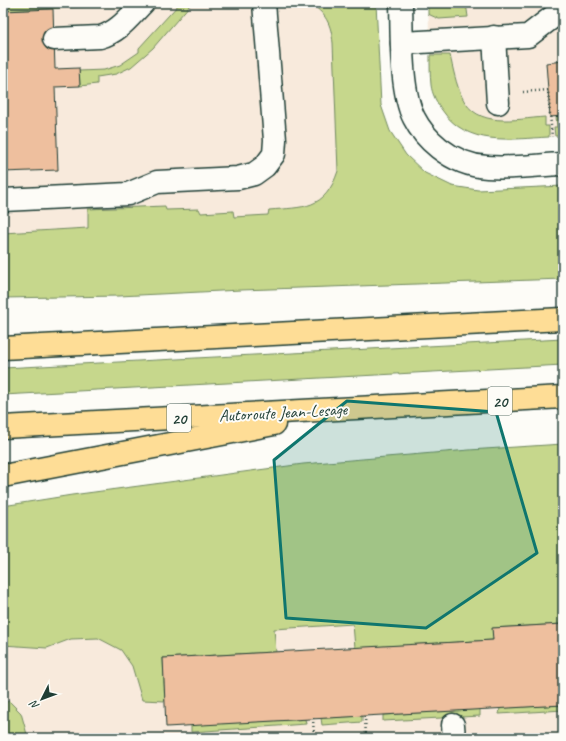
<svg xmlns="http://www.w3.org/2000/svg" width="566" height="741" viewBox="0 0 566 741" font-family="Caveat,sans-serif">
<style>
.built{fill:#f8eadc}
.green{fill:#c6d78c;stroke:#728a60}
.building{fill:#eebf9e;stroke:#1f3d34}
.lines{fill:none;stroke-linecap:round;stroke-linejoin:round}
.minor-casing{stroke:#1f3d34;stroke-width:25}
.highway-casing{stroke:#1f3d34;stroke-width:25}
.path{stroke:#1f3d34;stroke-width:2.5;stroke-dasharray:1 3;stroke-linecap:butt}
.minor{stroke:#fdfcf7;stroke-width:22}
.highway{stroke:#fedd96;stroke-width:22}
.marked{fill:#0f766e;fill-opacity:0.2;stroke:#0f766e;stroke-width:3;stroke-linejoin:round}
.labels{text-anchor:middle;stroke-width:4;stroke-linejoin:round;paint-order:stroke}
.shield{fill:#fdfcf7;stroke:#62766e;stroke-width:1}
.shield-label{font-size:16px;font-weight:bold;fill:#1f3d34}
.street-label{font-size:17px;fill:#1f3d34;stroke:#fdfcf7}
</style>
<rect width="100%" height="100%" fill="#fdfcf7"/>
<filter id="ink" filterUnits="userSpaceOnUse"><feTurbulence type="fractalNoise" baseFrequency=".025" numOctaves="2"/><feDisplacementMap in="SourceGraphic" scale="8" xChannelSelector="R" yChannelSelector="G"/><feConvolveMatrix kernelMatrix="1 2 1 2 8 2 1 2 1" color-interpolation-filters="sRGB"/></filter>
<g filter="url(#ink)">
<g class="built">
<path d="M3,3H337L347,214L3,233Z"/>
<path d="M428,3H563V136L501,139L479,137L465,131L445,115L438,104L431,86Z"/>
<path d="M563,611V738H3V645L47,648L71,639L274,629Z"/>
</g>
<g class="green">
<path d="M3,3H100L96,6L3,11Z"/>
<path d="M180,3H194L190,5L153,48L131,67L116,74L97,77V84L80,86L79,71L104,70L120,65L139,52V48Z"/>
<path d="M309,3H376L381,105L390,131L406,155L425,173L452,186L478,190L563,186V279L241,290L119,296L3,298V233L88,228V209L165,206L166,210L199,209L201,213L233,211L234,217L268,215L269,210C304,207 325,210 338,171L333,43C331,24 326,13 309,3Z"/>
<path d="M428,3H466L468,17L439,19L428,14Z"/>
<path d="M430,55H450C453,69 456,84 462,97C477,129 515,119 545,117V126H549V137C511,139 467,147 442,110C437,103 432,94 431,85C430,75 430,65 430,55Z"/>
<path d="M556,116H563V136H555L554,127H557Z"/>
<path d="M563,339V365L3,395V368Z"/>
<path d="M563,444V624L493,628V640L355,648L353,624L274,629L276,652L163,658L165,701L142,700L132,666L121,650L98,638L71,639L47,648L3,645V506L72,495L303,464L469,450Z"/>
<path d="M9,701L21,713L28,738H3V704Z"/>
<path d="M563,705V710L499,714L500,708Z"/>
<path d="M480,709V716L383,721V715Z"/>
<path d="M362,716V722L322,725L321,718Z"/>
<path d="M305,719L306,724L191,732V725Z"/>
</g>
<g class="building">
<path d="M53,9L55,69L79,68L80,86L55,87L58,170L3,172V11Z"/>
<path d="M563,61V116L550,117L546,63Z"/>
<path d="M563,624V705L166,727L163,658L493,640L492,628Z"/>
</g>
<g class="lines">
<g class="minor-casing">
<g id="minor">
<path d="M401,3C402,34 400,91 414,118C420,130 429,140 439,148C453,159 469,166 487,167C512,169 538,165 563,164"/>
<path d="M494,37L498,103"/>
<path d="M54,39L100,37C119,32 130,16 143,3"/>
<path d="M402,43L528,36L563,9"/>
<path d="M3,200L128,194L157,182L238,178L254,174L265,166L274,154L275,140L264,3"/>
<path d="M453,725L454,738"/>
</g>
</g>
<g class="highway-casing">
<g id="highway">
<path d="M3,348L563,319"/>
<path d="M3,427L563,397"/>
<path d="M3,476L274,424"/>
</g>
</g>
<g class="path">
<path d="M523,92L548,90L552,137"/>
<path d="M365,716L366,738"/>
<path d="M313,718L314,738"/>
</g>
<use href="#minor" class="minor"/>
<use href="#highway" class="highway"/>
</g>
</g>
<path class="marked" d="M347,401L496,412L537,553L426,628L286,618L274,460Z"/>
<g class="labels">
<g class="shield">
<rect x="488" y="387" width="24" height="28" rx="3"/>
<rect x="167" y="404" width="24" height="28" rx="3"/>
</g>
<g class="shield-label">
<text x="500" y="407">20</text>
<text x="179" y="424">20</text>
</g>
<g class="street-label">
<text transform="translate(283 412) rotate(-3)" y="6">Autoroute Jean-Lesage</text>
</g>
</g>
<rect width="566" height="741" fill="none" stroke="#fdfcf7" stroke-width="16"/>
<rect x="8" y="8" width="550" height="725" fill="none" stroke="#1f3d34" stroke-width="1.5" filter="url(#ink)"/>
<g transform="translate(42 699) rotate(228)" stroke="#fdfcf7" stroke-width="3" paint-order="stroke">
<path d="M0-3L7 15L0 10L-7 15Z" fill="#1f3d34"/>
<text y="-6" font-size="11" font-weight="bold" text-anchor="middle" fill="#1f3d34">N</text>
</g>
</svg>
